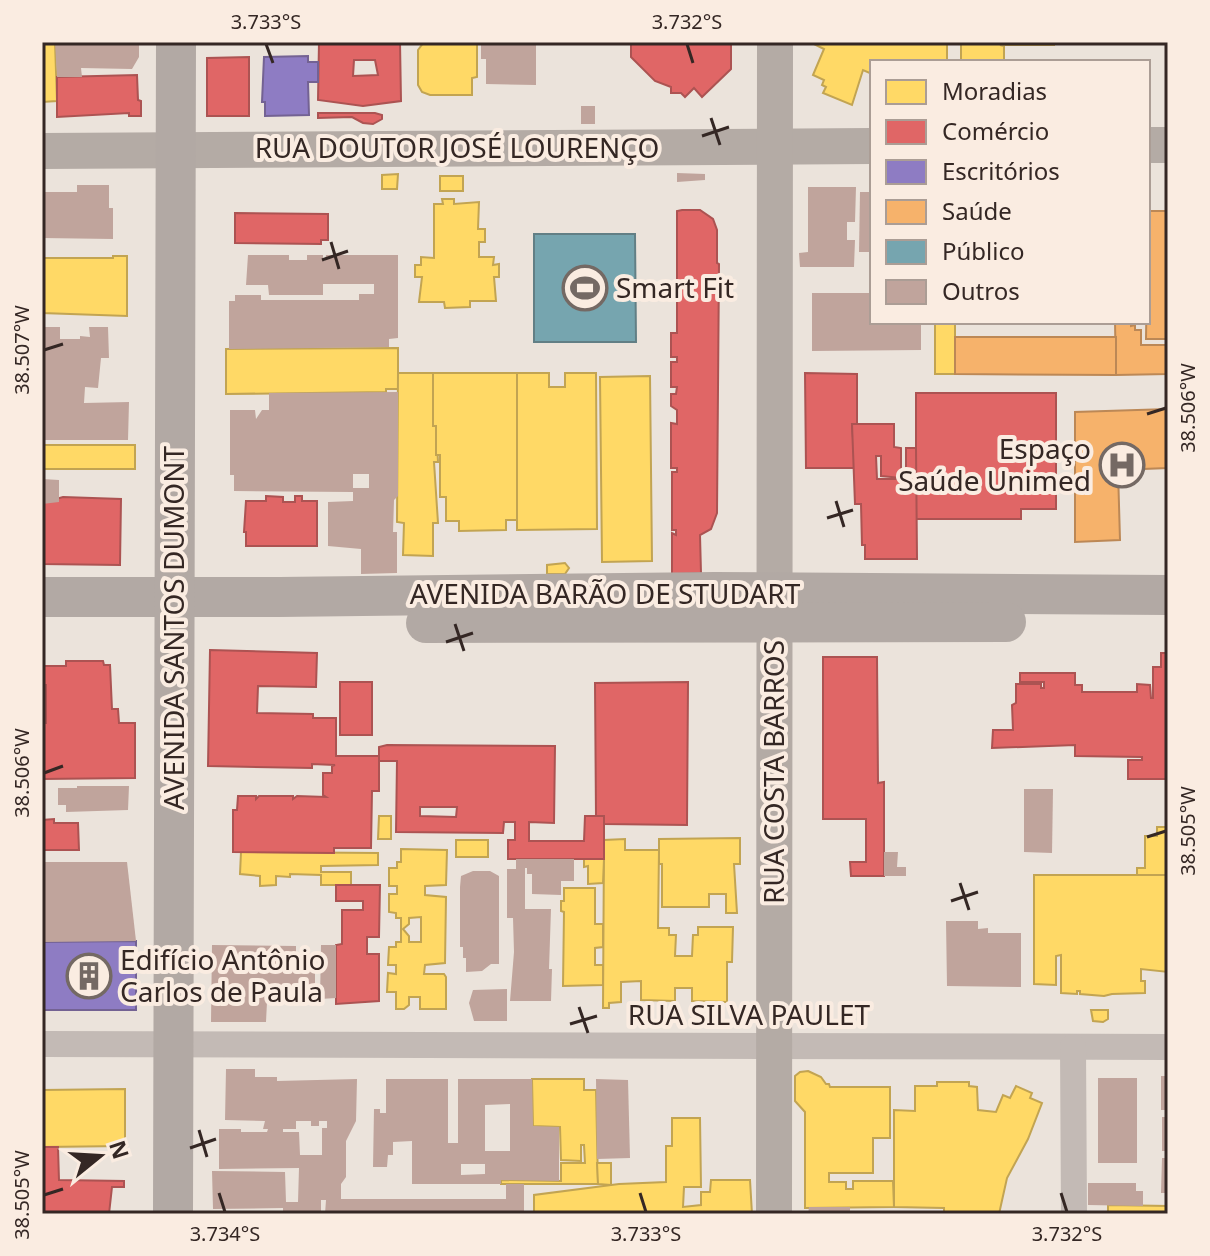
<svg xmlns="http://www.w3.org/2000/svg" width="1210" height="1256" viewBox="0 0 1210 1256" font-family="'Noto Sans',sans-serif">
<style>
.homes{fill:#ffd966;stroke:#c2a452;stroke-width:2;fill-rule:evenodd}
.shops{fill:#e06666;stroke:#ac5352;stroke-width:2;fill-rule:evenodd}
.offices{fill:#8e7cc3;stroke:#736293;stroke-width:2}
.health{fill:#f6b26b;stroke:#bc8856;stroke-width:2}
.public{fill:#76a5af;stroke:#627f85;stroke-width:2}
.building{fill:#c0a49c;fill-rule:evenodd}
.lines{fill:none;stroke-linecap:round;stroke-linejoin:round}
.street{stroke:#c3bab5;stroke-width:26}
.secondary{stroke:#b4aba5;stroke-width:36}
.primary{stroke:#b2a9a4;stroke-width:40}
.ticks{fill:none;stroke:#342724;stroke-width:3}
.labels{text-anchor:middle;stroke-width:8;stroke-linejoin:round;paint-order:stroke}
.street-label{font-size:28px;fill:#342724;stroke:#faece1}
.poi-label{font-size:28px;fill:#342724;stroke:#faece1;text-anchor:start}
.neatline{fill:none;stroke:#342724;stroke-width:3}
.ticks-label{font-size:20px;text-anchor:middle;fill:#342724}
</style>
<rect width="100%" height="100%" fill="#ebe3db"/>
<g class="homes">
<path d="M42,42H55L57,101L42,102Z"/>
<path d="M424,42H477V77L472,78V95H430L422,92L418,85V50Z"/>
<path d="M810,42H947V62H872V74L863,70L852,105L823,93L826,87L822,85L824,80L813,75L824,49Z"/>
<path d="M961,42H1054V45H1000L1004,46V62H961Z"/>
<path d="M398,174L397,189H382V175Z"/>
<rect x="440" y="176" width="23" height="15"/>
<path d="M442,199H454V204L479,202L478,229H485V242H479V257H494L493,265L499,264V277H494L496,301H470V307L445,308L444,302H419L422,277H415V265H421V257L434,258V204H443Z"/>
<path d="M113,256H127V316L42,313V258H113Z"/>
<rect x="935" y="322" width="20" height="52"/>
<path d="M398,348V389H386V392L226,394V349Z"/>
<path d="M398,373H433V426H436L438,462H434L438,523H433V556L403,555L404,523L397,522Z"/>
<path d="M433,373H517V520H506V530L459,531V521H446V497H440V455H436V426H433Z"/>
<path d="M517,373H549V387H565V373H596L597,529L517,530Z"/>
<path d="M650,376L652,561L602,562L600,377Z"/>
<rect x="42" y="445" width="93" height="24"/>
<path d="M565,563L569,568L565,574H547V565Z"/>
<path d="M379,816H391V839H378Z"/>
<path d="M1157,827H1168V875H1137V868H1145V836H1157Z"/>
<path d="M740,838V864H734L737,913H726V894H709V907H662V864H659V839Z"/>
<path d="M625,839V850H659L658,928H669V935H676L675,956H692L693,935H698V927H733L732,962H727V1002L692,1001V988H675V1001L641,1000V981L621,982V1002L609,1003V1008H603L604,840Z"/>
<rect x="456" y="840" width="32" height="17"/>
<path d="M401,849L447,850L446,885L425,886V895L446,897L445,963L425,965L424,974H444L446,977V1009H420V997H409V1005L404,1009H396V992H387L388,973L396,974V965H388L389,947H396V942H401V918H396V913L389,912V894H397V886H389V868H397V862H401ZM421,917V942H409V936L403,929L409,924V918Z"/>
<path d="M241,852L378,853V865L321,866V872H351V885H321V875L290,874V877L276,876V885L260,886V876L240,874Z"/>
<path d="M584,859H604L603,883L588,884V866L584,867Z"/>
<path d="M1034,875H1168V972L1141,969V981H1145V993L1112,994L1104,996L1080,994V991H1077V994L1061,993V955L1056,956V985L1034,984Z"/>
<path d="M564,888H595V924H603V947L595,948V965H603V985L563,986L564,912L561,911V901H564Z"/>
<path d="M1091,1010H1108V1019L1103,1022L1093,1021Z"/>
<path d="M808,1071L821,1077L826,1084H829L830,1087H890V1138H873V1173H829V1182H846V1189H853V1181H893L894,1207L805,1208V1112L795,1101V1076L800,1072Z"/>
<path d="M532,1079H584V1090H596L598,1184H501V1180L561,1181V1163H585L584,1145H581V1161L561,1160L560,1127L533,1126Z"/>
<path d="M937,1082H969V1086L977,1087L978,1110L996,1112L1003,1095L1010,1098L1016,1086L1032,1093L1030,1098L1042,1103L1028,1139L1007,1178L999,1214H944V1208L894,1207V1110L915,1111V1086H937Z"/>
<path d="M125,1089V1146L42,1147V1090Z"/>
<path d="M672,1118H700L701,1187H684L683,1207L701,1205V1192H710L711,1180H750L752,1214H534V1195L619,1184L666,1182V1146H672Z"/>
<path d="M597,1163H611V1185L598,1184Z"/>
<path d="M1108,1205L1168,1206V1214H1108Z"/>
</g>
<g class="shops">
<path d="M319,42H400L401,101L363,106L318,100ZM354,60H375L378,75L353,76Z"/>
<path d="M631,42H731V69L702,97L694,88L685,97L681,93H671V87L655,81L631,57Z"/>
<path d="M249,57V116H207V58Z"/>
<path d="M137,75L138,100L141,101V116H129V113L57,117V77Z"/>
<path d="M318,113H375L382,115V119L373,124L363,123L352,117L318,118Z"/>
<path d="M682,210H700L713,219L717,230V263L719,264L717,513L711,529L700,535L701,573L672,574V533L676,535V530H672V472H677V468H671V423L677,424V410L671,406V394H676L677,387H671V362H677V357H671V333H677V211Z"/>
<path d="M235,213L328,214V240H321V244L235,243Z"/>
<path d="M805,373L857,374V424H852L855,468H806Z"/>
<path d="M916,393H1056V509H1021V519H916Z"/>
<path d="M852,424H894V447L901,448V478L881,476V456H876L877,479H906V448H916L917,559H865V545H862L861,504H855Z"/>
<path d="M266,496L283,497V502H295V496H302V501H317V546H246V532H244L246,501H266Z"/>
<path d="M63,497L121,499L120,565L42,564V503Z"/>
<path d="M210,650L317,653L316,687L258,686L257,713L313,714V718H336V756H379V791H372L371,848H334V853L233,852V810H237L238,796H256V799L259,796H293V799L297,796L326,797L323,795V773H332V766L335,765L312,764V768L208,766Z"/>
<path d="M1161,653H1168L1167,779H1128V760H1142V757L1075,756V745L992,748L993,730H1013L1012,705L1016,703V684H1041V688H1044V682H1020V673H1075V685H1082V692H1137V684L1150,685L1151,698H1153V667H1161Z"/>
<path d="M823,657H877L878,783L884,782V876H851L850,862H866V819H823Z"/>
<path d="M66,661H103L104,665H110L112,709H118L119,723H135V778L42,779V723H46V685H42V666H66Z"/>
<rect x="340" y="682" width="32" height="53"/>
<path d="M688,682L687,825L604,824V816H596L595,683Z"/>
<path d="M387,745L555,746L554,823L529,822V841H584L585,816H604V859H508V840H515V822H504L503,833L396,832L397,761H379V747ZM420,807H457L456,817L420,816Z"/>
<path d="M54,819V823H78L79,850H42V820Z"/>
<path d="M336,885H380L379,937H367V954H379V1001L336,1004V945L342,944V910H363V901H336Z"/>
<path d="M42,1147H58L59,1180L124,1181V1187H112L109,1214H42Z"/>
</g>
<g class="offices">
<path d="M308,56V62H318V82H308L309,115L265,116V102H262L264,57Z"/>
<path d="M136,941V1010H42V942Z"/>
</g>
<g class="health">
<path d="M1148,211H1168V339H1146Z"/>
<path d="M1115,322H1131V326L1135,325V330H1141V345H1168V374L1116,375Z"/>
<path d="M955,337H1116V375L955,374Z"/>
<path d="M1168,409V468L1118,470L1120,540L1075,542V412Z"/>
</g>
<path class="public" d="M534,234H635L636,342H534Z"/>
<g class="building">
<path d="M55,42H139V57L132,69L81,68L82,77H57Z"/>
<path d="M481,42H536V85L486,84V59H481Z"/>
<rect x="581" y="106" width="14" height="18"/>
<path d="M677,173L705,174V180L677,182Z"/>
<path d="M77,185H109V208H113V239L42,238V192H77Z"/>
<path d="M808,187H856L855,222H847V240H855L854,267H800L799,253L808,252Z"/>
<path d="M860,192H872V252H859Z"/>
<path d="M248,255H289V260H307V255H323V261H325L326,255H398V338L389,339V347L229,349V301H235V295H261V300H359V294H374V284H323V295H269L268,285H246Z"/>
<path d="M812,293H872V322H921V350L812,351Z"/>
<path d="M42,327H60V339H80V336L90,337L89,327H108L109,358H101L98,388L85,387L84,403L129,402L128,440H42Z"/>
<path d="M398,392V496L394,500L393,532H397V573L361,574V549L328,546V502L353,501V492L234,491V475H230V410H255L256,419L262,410H269V393ZM353,474H369V488H353Z"/>
<path d="M42,479L59,480V502L42,504Z"/>
<path d="M77,786H129L128,810L66,812V805H58V788H77Z"/>
<path d="M1024,789H1053L1052,853L1024,852Z"/>
<path d="M884,852H898L897,867H906V876H884Z"/>
<path d="M516,859H574V881H561V895L532,894V874H527V868H525V909H551L549,969H552L551,1001H510L514,952L513,918H507V869H516Z"/>
<path d="M42,862H127L136,941L42,942Z"/>
<path d="M473,871H490L499,876V964H491L482,971L466,972V958H463V947H460V887L461,876Z"/>
<path d="M946,921H978V929L988,928V933H1021V987L947,986Z"/>
<path d="M212,945L296,946V955L315,953V1002H267L266,1022H211Z"/>
<path d="M321,945H336V998L320,999Z"/>
<path d="M507,989V1021H474L469,1003L473,990Z"/>
<path d="M226,1069H255V1077H277V1081L357,1079L356,1121L346,1141V1177L341,1184V1199H506V1184H524V1214H325L326,1200H321V1214H283V1208L213,1209L212,1171L285,1172L286,1202H298L299,1168L219,1169V1129H241V1132H267L268,1129H263L265,1121L225,1120ZM296,1121H311V1126H319V1121H327V1128H322V1155H300L299,1132H283V1129H296Z"/>
<rect x="1161" y="1076" width="7" height="34"/>
<rect x="1098" y="1078" width="39" height="85"/>
<path d="M386,1079H448V1143H458V1079H532L533,1126L559,1127V1181L501,1180V1184H412V1141L393,1142V1155H388L387,1167H373L374,1109H380V1113H386ZM510,1104V1151H485V1105ZM461,1164H485V1174L461,1175Z"/>
<path d="M596,1079L628,1080L630,1158L597,1159Z"/>
<rect x="1162" y="1117" width="6" height="34"/>
<path d="M1162,1158H1168V1193H1161Z"/>
<path d="M1088,1183H1136V1191H1143V1206L1088,1205Z"/>
<path d="M809,1207H850V1214H808Z"/>
</g>
<g class="lines">
<g class="street">
<path d="M42,1044L1168,1047"/>
<path d="M1073,1047L1074,1214"/>
</g>
<g class="secondary">
<path d="M1148,145H1168"/>
<path d="M42,151L872,146"/>
<path d="M774,1214L775,42"/>
</g>
<g class="primary">
<path d="M42,597H279L715,592L1168,595"/>
<path d="M426,623L1006,622"/>
<path d="M173,1214L176,42"/>
</g>
</g>
<path class="ticks" d="M266,44L273,63M687,44L693,63M711,118L720,145M702,136L729,127M331,242L339,269M322,260L348,251M44,350L63,344M1147,414L1166,408M836,501L844,527M827,518L853,510M455,624L464,651M446,642L473,633M44,773L63,766M1147,837L1166,831M960,883L969,910M951,901L978,892M579,1007L588,1033M570,1024L597,1016M199,1130L207,1157M190,1148L216,1139M219,1193L225,1212M640,1193L646,1212M1061,1193L1067,1212M44,1195L63,1189"/>
<defs>
<g id="stadium-ring" transform="scale(2.3)"><circle r="9.5" fill="#faece1" stroke="#746964" stroke-width="1.5"/><path d="M0-5a6.5 5 0 1 0 0 10a6.5 5 0 1 0 0-10ZM-3.5-1.8h7v3.6h-7Z" fill="#746964"/></g>
<g id="hospital-ring" transform="scale(2.3)"><circle r="9.5" fill="#faece1" stroke="#746964" stroke-width="1.5"/><path d="M-5-5h3v3.5h4V-5h3V5h-3V1.5h-4V5h-3Z" fill="#746964"/></g>
<g id="building-ring" transform="scale(2.3)"><circle r="9.5" fill="#faece1" stroke="#746964" stroke-width="1.5"/><path d="M-4-6H4V6H1V3H-1V6H-4ZM-2.5-4.3h1.7v1.8h-1.7ZM.8-4.3h1.7v1.8H.8ZM-2.5-1h1.7V.8h-1.7ZM.8-1h1.7V.8H.8Z" fill="#746964"/></g>
</defs>
<g fill-rule="evenodd">
<use href="#stadium-ring" x="585" y="288"/>
<use href="#hospital-ring" x="1122" y="465"/>
<use href="#building-ring" x="89" y="976"/>
</g>
<g class="labels">
<g class="street-label">
<text x="457" y="158">RUA DOUTOR JOSÉ LOURENÇO</text>
<text x="605" y="604">AVENIDA BARÃO DE STUDART</text>
<text transform="translate(174 628) rotate(-90)" y="10">AVENIDA SANTOS DUMONT</text>
<text transform="translate(774 772) rotate(-90)" y="10">RUA COSTA BARROS</text>
<text x="749" y="1025">RUA SILVA PAULET</text>
</g>
<g class="poi-label">
<text x="616" y="298">Smart Fit</text>
<text x="1091" y="459" text-anchor="end">Espaço<tspan x="1091" dy="32">Saúde Unimed</tspan></text>
<text x="120" y="970">Edifício Antônio<tspan x="120" dy="32">Carlos de Paula</tspan></text>
</g>
</g>
<rect width="1210" height="1256" fill="none" stroke="#faece1" stroke-width="88"/>
<rect x="870" y="60" width="280" height="264" fill="#faece1" stroke="#ab9d95" stroke-width="2"/>
<rect x="886" y="80" width="40" height="24" fill="#ffd966" stroke="#ab9d95" stroke-width="2"/>
<text x="942" y="100" font-size="24" fill="#342724">Moradias</text>
<rect x="886" y="120" width="40" height="24" fill="#e06666" stroke="#ab9d95" stroke-width="2"/>
<text x="942" y="140" font-size="24" fill="#342724">Comércio</text>
<rect x="886" y="160" width="40" height="24" fill="#8e7cc3" stroke="#ab9d95" stroke-width="2"/>
<text x="942" y="180" font-size="24" fill="#342724">Escritórios</text>
<rect x="886" y="200" width="40" height="24" fill="#f6b26b" stroke="#ab9d95" stroke-width="2"/>
<text x="942" y="220" font-size="24" fill="#342724">Saúde</text>
<rect x="886" y="240" width="40" height="24" fill="#76a5af" stroke="#ab9d95" stroke-width="2"/>
<text x="942" y="260" font-size="24" fill="#342724">Público</text>
<rect x="886" y="280" width="40" height="24" fill="#c0a49c" stroke="#ab9d95" stroke-width="2"/>
<text x="942" y="300" font-size="24" fill="#342724">Outros</text>
<g transform="translate(100 1156) rotate(72)" stroke="#faece1" stroke-width="6" paint-order="stroke">
<path d="M0-6L14 30L0 20L-14 30Z" fill="#342724"/>
<text y="-12" font-size="22" font-weight="bold" text-anchor="middle" fill="#342724">N</text>
</g>
<rect x="44" y="44" width="1122" height="1168" class="neatline"/>
<g class="ticks-label">
<text x="266" y="29">3.733°S</text>
<text x="687" y="29">3.732°S</text>
<text transform="translate(22 350) rotate(-90)" y="7">38.507°W</text>
<text transform="translate(1188 408) rotate(-90)" y="7">38.506°W</text>
<text transform="translate(22 773) rotate(-90)" y="7">38.506°W</text>
<text transform="translate(1188 831) rotate(-90)" y="7">38.505°W</text>
<text transform="translate(22 1195) rotate(-90)" y="7">38.505°W</text>
<text x="225" y="1241">3.734°S</text>
<text x="646" y="1241">3.733°S</text>
<text x="1067" y="1241">3.732°S</text>
</g>
</svg>
